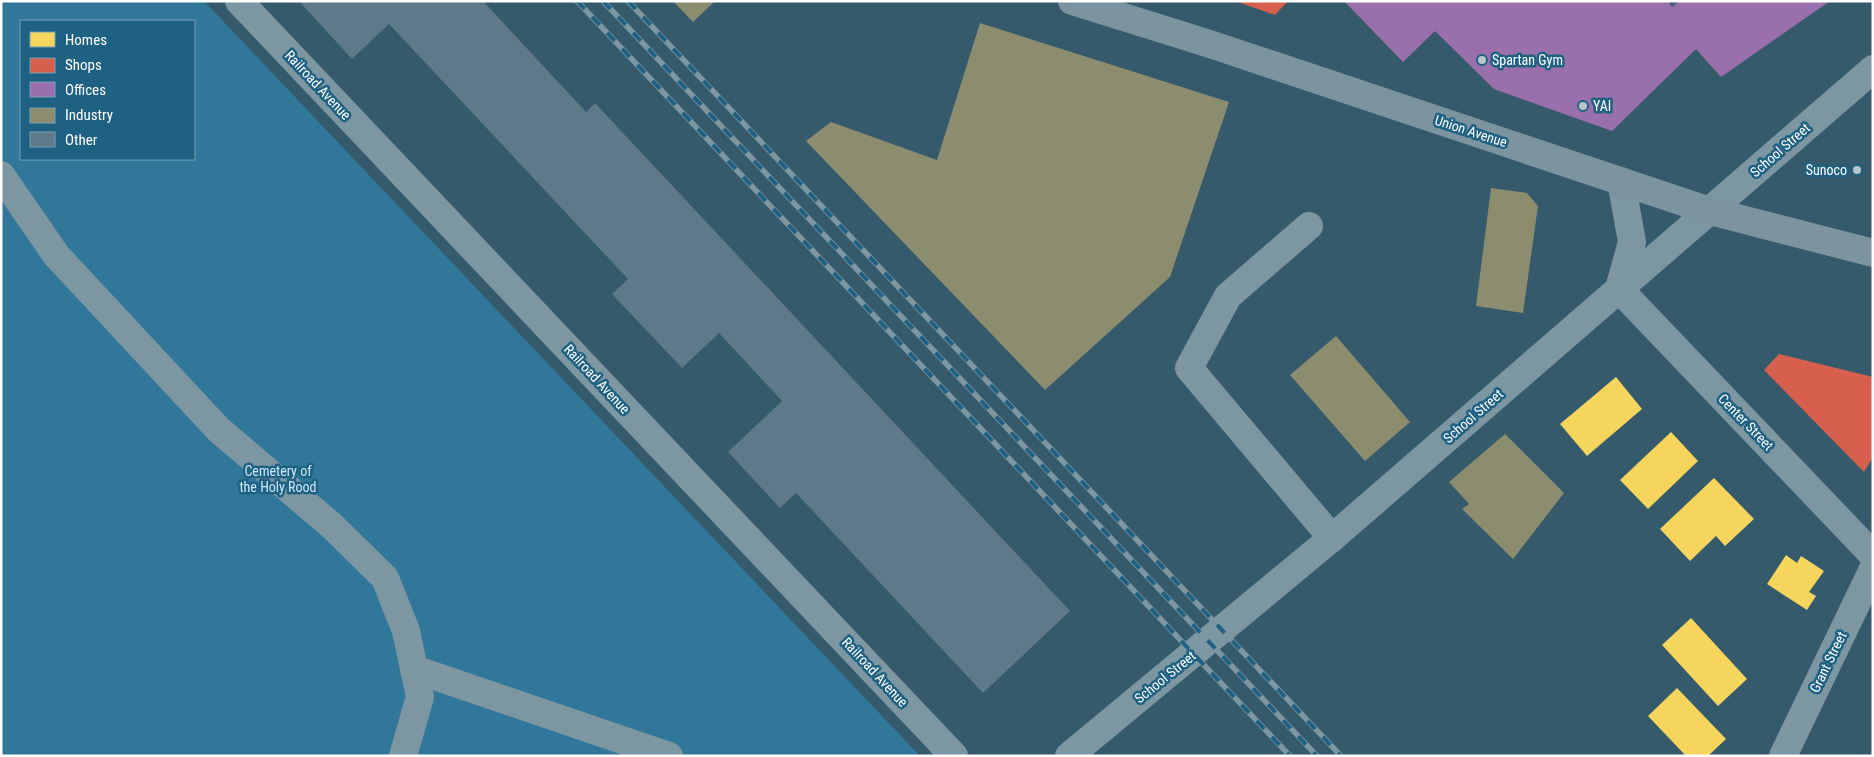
<svg xmlns="http://www.w3.org/2000/svg" width="1874" height="757" viewBox="0 0 1874 757" font-family="'Roboto Condensed',sans-serif">
<style>
.green{fill:#307799;fill-rule:evenodd}
.homes{fill:#f6d55c}
.shops{fill:#d6604d}
.offices{fill:#9970ab}
.industry{fill:#8c8c6e}
.building{fill:#5e7a88}
.lines{fill:none;stroke-linecap:round;stroke-linejoin:round}
.minor{stroke:#7c96a2;stroke-width:28}
.major{stroke:#7b949f;stroke-width:28}
.rail-casing{stroke:#7c96a2;stroke-width:5.5}
.rail{stroke:#1f6183;stroke-width:4;stroke-dasharray:11;stroke-linecap:butt}
.poi-dot{fill:#b8c5cc;stroke:#1f6183;stroke-width:2}
.labels{text-anchor:middle;stroke-width:5;stroke-linejoin:round;paint-order:stroke}
.poi-label{font-size:14px;fill:#fff;stroke:#1f6183;text-anchor:start}
.street-label{font-size:14px;fill:#fff;stroke:#1f6183}
.park-label{font-size:14px;fill:#cbe8f7;stroke:#1f6183}
</style>
<rect width="100%" height="100%" fill="#355a6c"/>
<path class="green" d="M1,1H204L920,756H1ZM21,21H194V159H21Z"/>
<g class="homes">
<path d="M1616,377L1642,409L1587,456L1560,424Z"/>
<path d="M1671,432L1698,461L1648,509L1620,480Z"/>
<path d="M1714,478L1754,519L1725,546L1716,536L1690,561L1660,529Z"/>
<path d="M1786,555L1797,563L1801,556L1824,571L1809,592L1816,596L1807,610L1767,584Z"/>
<path d="M1691,618L1747,679L1718,706L1662,645Z"/>
<path d="M1677,688L1726,739L1708,756H1686L1648,716Z"/>
</g>
<g class="shops">
<path d="M1235,1H1288L1275,15Z"/>
<path d="M1779,354L1873,377V457L1864,472L1764,370Z"/>
</g>
<path class="offices" d="M1344,1H1668L1672,7L1679,1H1830L1721,77L1696,49L1612,131L1494,89L1435,31L1403,62Z"/>
<g class="industry">
<path d="M673,1H715L693,22Z"/>
<path d="M980,23L1229,102L1170,277L1045,390L806,141L831,122L937,160Z"/>
<path d="M1491,188L1527,193L1538,206L1523,313L1476,306Z"/>
<path d="M1336,336L1410,422L1365,461L1290,375Z"/>
<path d="M1505,434L1564,493L1513,559L1462,509L1469,504L1449,482Z"/>
</g>
<path class="building" d="M299,1H483L586,112L595,103L1070,611L983,693L796,493L780,508L728,452L782,401L719,333L682,368L612,294L628,279L389,24L352,59Z"/>
<g class="lines">
<g class="minor">
<path d="M239,1L954,756"/>
<path d="M1,175L56,255L219,430L331,525L385,578L406,631L420,697L403,756"/>
<path d="M1621,181L1632,242L1619,289L1873,555"/>
<path d="M1309,226L1228,296L1189,368L1332,538"/>
<path d="M414,669L669,756"/>
<path d="M1069,756L1332,538L1873,69"/>
<path d="M1783,756L1873,569"/>
</g>
<path class="major" d="M1072,1L1213,45L1710,211L1873,253"/>
<g class="rail-casing">
<g id="rail">
<path d="M577,1L1290,756"/>
<path d="M603,1L1317,756"/>
<path d="M628,1L1341,756"/>
</g>
</g>
<use href="#rail" class="rail"/>
</g>
<g class="poi-dot">
<circle cx="1482" cy="60" r="5"/>
<circle cx="1583" cy="106" r="5"/>
<circle cx="1857" cy="170" r="5"/>
</g>
<g class="labels">
<g class="poi-label">
<text x="1492" y="65">Spartan Gym</text>
<text x="1593" y="111">YAI</text>
<text x="1847" y="175" text-anchor="end">Sunoco</text>
</g>
<g class="street-label">
<text transform="translate(318 85) rotate(47)" y="5">Railroad Avenue</text>
<text transform="translate(1471 131) rotate(18)" y="5">Union Avenue</text>
<text transform="translate(1780 150) rotate(-41)" y="5">School Street</text>
<text transform="translate(597 379) rotate(47)" y="5">Railroad Avenue</text>
<text transform="translate(1473 416) rotate(-41)" y="5">School Street</text>
<text transform="translate(1746 422) rotate(46)" y="5">Center Street</text>
<text transform="translate(1828 662) rotate(-64)" y="5">Grant Street</text>
<text transform="translate(875 672) rotate(47)" y="5">Railroad Avenue</text>
<text transform="translate(1165 677) rotate(-39)" y="5">School Street</text>
</g>
<g class="park-label">
<text x="278" y="476">Cemetery of<tspan x="278" dy="16">the Holy Rood</tspan></text>
</g>
</g>
<rect width="1874" height="757" fill="none" stroke="#ffffff" stroke-width="5"/>
<rect x="20" y="20" width="175" height="140" fill="#1f6183" stroke="#79a0b5"/>
<rect x="30" y="32" width="25" height="15" fill="#f6d55c" stroke="#79a0b5"/>
<text x="65" y="45" font-size="15" fill="#ffffff">Homes</text>
<rect x="30" y="58" width="25" height="15" fill="#d6604d" stroke="#79a0b5"/>
<text x="65" y="70" font-size="15" fill="#ffffff">Shops</text>
<rect x="30" y="82" width="25" height="15" fill="#9970ab" stroke="#79a0b5"/>
<text x="65" y="95" font-size="15" fill="#ffffff">Offices</text>
<rect x="30" y="108" width="25" height="15" fill="#8c8c6e" stroke="#79a0b5"/>
<text x="65" y="120" font-size="15" fill="#ffffff">Industry</text>
<rect x="30" y="132" width="25" height="15" fill="#5e7a88" stroke="#79a0b5"/>
<text x="65" y="145" font-size="15" fill="#ffffff">Other</text>
</svg>
